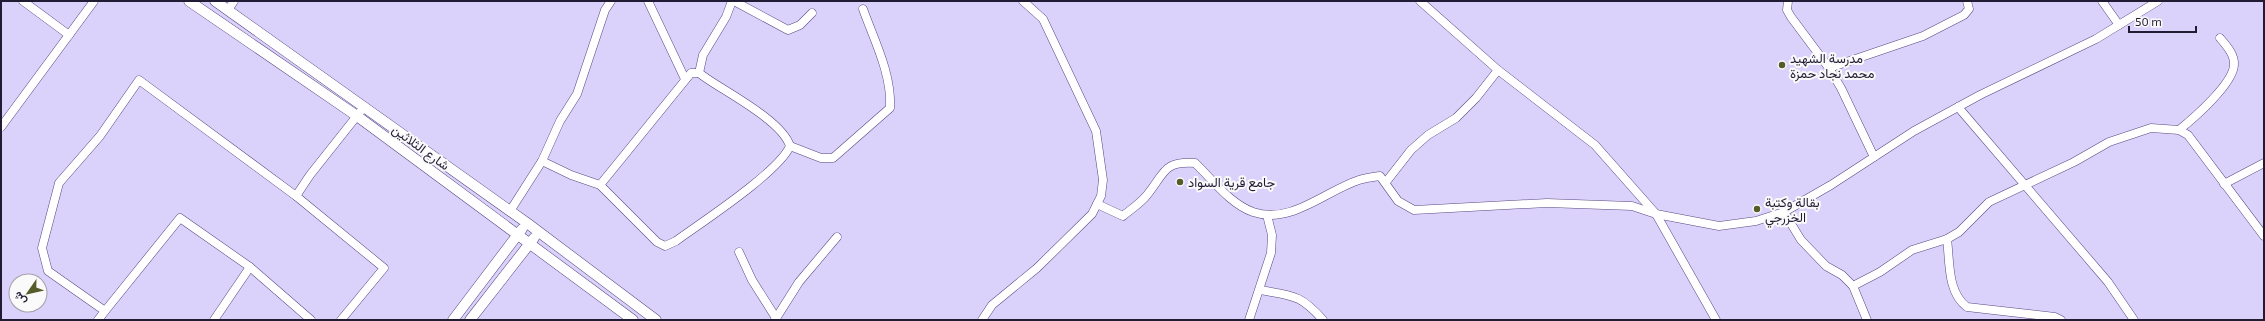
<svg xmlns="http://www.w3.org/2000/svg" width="2265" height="321" viewBox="0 0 2265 321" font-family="'Exo 2',Vazirmatn,sans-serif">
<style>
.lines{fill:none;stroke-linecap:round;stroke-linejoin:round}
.minor-casing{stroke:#594883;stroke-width:9}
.tertiary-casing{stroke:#594883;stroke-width:11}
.minor{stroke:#fff;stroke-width:8}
.tertiary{stroke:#fff;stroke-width:10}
.poi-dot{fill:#555c2a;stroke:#fafafa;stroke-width:1.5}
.labels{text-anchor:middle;stroke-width:4;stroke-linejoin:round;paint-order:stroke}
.poi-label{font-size:13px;fill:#221b34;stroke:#fafafa;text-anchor:start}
.street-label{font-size:13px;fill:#221b34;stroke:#fafafa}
</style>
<rect width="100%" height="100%" fill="#dbd2fb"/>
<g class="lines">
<g class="minor-casing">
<g id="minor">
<path d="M23,1L69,35"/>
<path d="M648,1L685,79"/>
<path d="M734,1L788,30L800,25L812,13"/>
<path d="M1420,1L1498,70L1595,145L1656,214L1716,320"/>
<path d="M1788,1L1787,10L1791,17L1829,68L1841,88L1874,157"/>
<path d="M2102,1L2119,25"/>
<path d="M228,10L234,1"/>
<path d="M1829,68L1923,36L1964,15L1969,9L1967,1"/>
<path d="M699,73L703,55L726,17L732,1"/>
<path d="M1958,107L2108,282L2134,320"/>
<path d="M1,127L94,1"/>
<path d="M2179,130C2194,118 2233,84 2234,65C2235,55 2226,45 2220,38"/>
<path d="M790,146L821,158H833L890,108C892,74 874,40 863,9"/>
<path d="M542,161L571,175L600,185L691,73H699L706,78C729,94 782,121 790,146C779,172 702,222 676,241L665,246L657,242L600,185"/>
<path d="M1386,182L1411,150L1428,135L1456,118L1476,98L1498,70"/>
<path d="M2224,184L2264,163"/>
<path d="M296,196L310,175L364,107"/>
<path d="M1097,204L1123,216C1131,209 1141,203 1147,195C1165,173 1163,161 1195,163C1212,179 1230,204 1253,212C1291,225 1325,191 1359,180C1365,178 1373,177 1380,176L1398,201L1414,210L1547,203L1632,206L1656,214L1719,226L1756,221L1784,212L1831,185L1914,131L1980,95L2096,39L2158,1"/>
<path d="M510,211L542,161L560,121L577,94L605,10L611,1"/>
<path d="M1784,212L1801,240L1826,266L1842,275L1853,286L1867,320"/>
<path d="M1947,239C1950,262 1947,292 1967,307L2055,317L2061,320"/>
<path d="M739,252L752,280L776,318"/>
<path d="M1853,286L1880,272L1912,250L1947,239L1959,232L1989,202L2074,162L2109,142L2151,128L2179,130L2188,135L2264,236"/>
<path d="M1260,290C1293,296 1300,294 1323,320"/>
<path d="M105,311L180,218L250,267"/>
<path d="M98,320L105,311L48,271L42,248L59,183L100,136L139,80L296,196L384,268L341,320"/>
<path d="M214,320L250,267L311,320"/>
<path d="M775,320L799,282L837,237"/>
<path d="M982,320L992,305L1037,268L1092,214L1101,196L1103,180L1096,131L1043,19L1023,1"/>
<path d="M1249,320L1271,253L1272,235L1267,215"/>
</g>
</g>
<g class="tertiary-casing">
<g id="tertiary">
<path d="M189,1L357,116L633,320"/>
<path d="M215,1L527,223L656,320"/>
<path d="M453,320L522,229"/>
<path d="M470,320L534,238"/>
</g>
</g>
<use href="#minor" class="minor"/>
<use href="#tertiary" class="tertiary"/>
</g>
<g class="poi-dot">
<circle cx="1782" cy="65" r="4"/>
<circle cx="1180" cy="182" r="4"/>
<circle cx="1757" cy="209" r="4"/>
</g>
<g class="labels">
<g class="poi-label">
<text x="1790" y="63">مدرسة الشهيد<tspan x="1790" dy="15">محمد نجاد حمزة</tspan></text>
<text x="1188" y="187">جامع قرية السواد</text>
<text x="1765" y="207">بقالة وكتبة<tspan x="1765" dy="15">الخزرجي</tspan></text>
</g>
<g class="street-label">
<text transform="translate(421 147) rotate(36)" y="5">شارع الثلاثين</text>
</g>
</g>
<rect width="2265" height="321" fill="none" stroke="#221b34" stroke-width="4"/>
<g transform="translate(28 293) rotate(236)"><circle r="19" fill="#fafafa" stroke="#a4a1ab"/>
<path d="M0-3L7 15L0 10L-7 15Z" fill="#555c2a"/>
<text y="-6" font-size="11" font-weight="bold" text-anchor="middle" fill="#221b34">ش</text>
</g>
<path d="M2129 26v6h67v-6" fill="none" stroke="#221b34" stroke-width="2"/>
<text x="2135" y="26" font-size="12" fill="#221b34" stroke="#fafafa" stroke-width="3" paint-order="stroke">50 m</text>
</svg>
